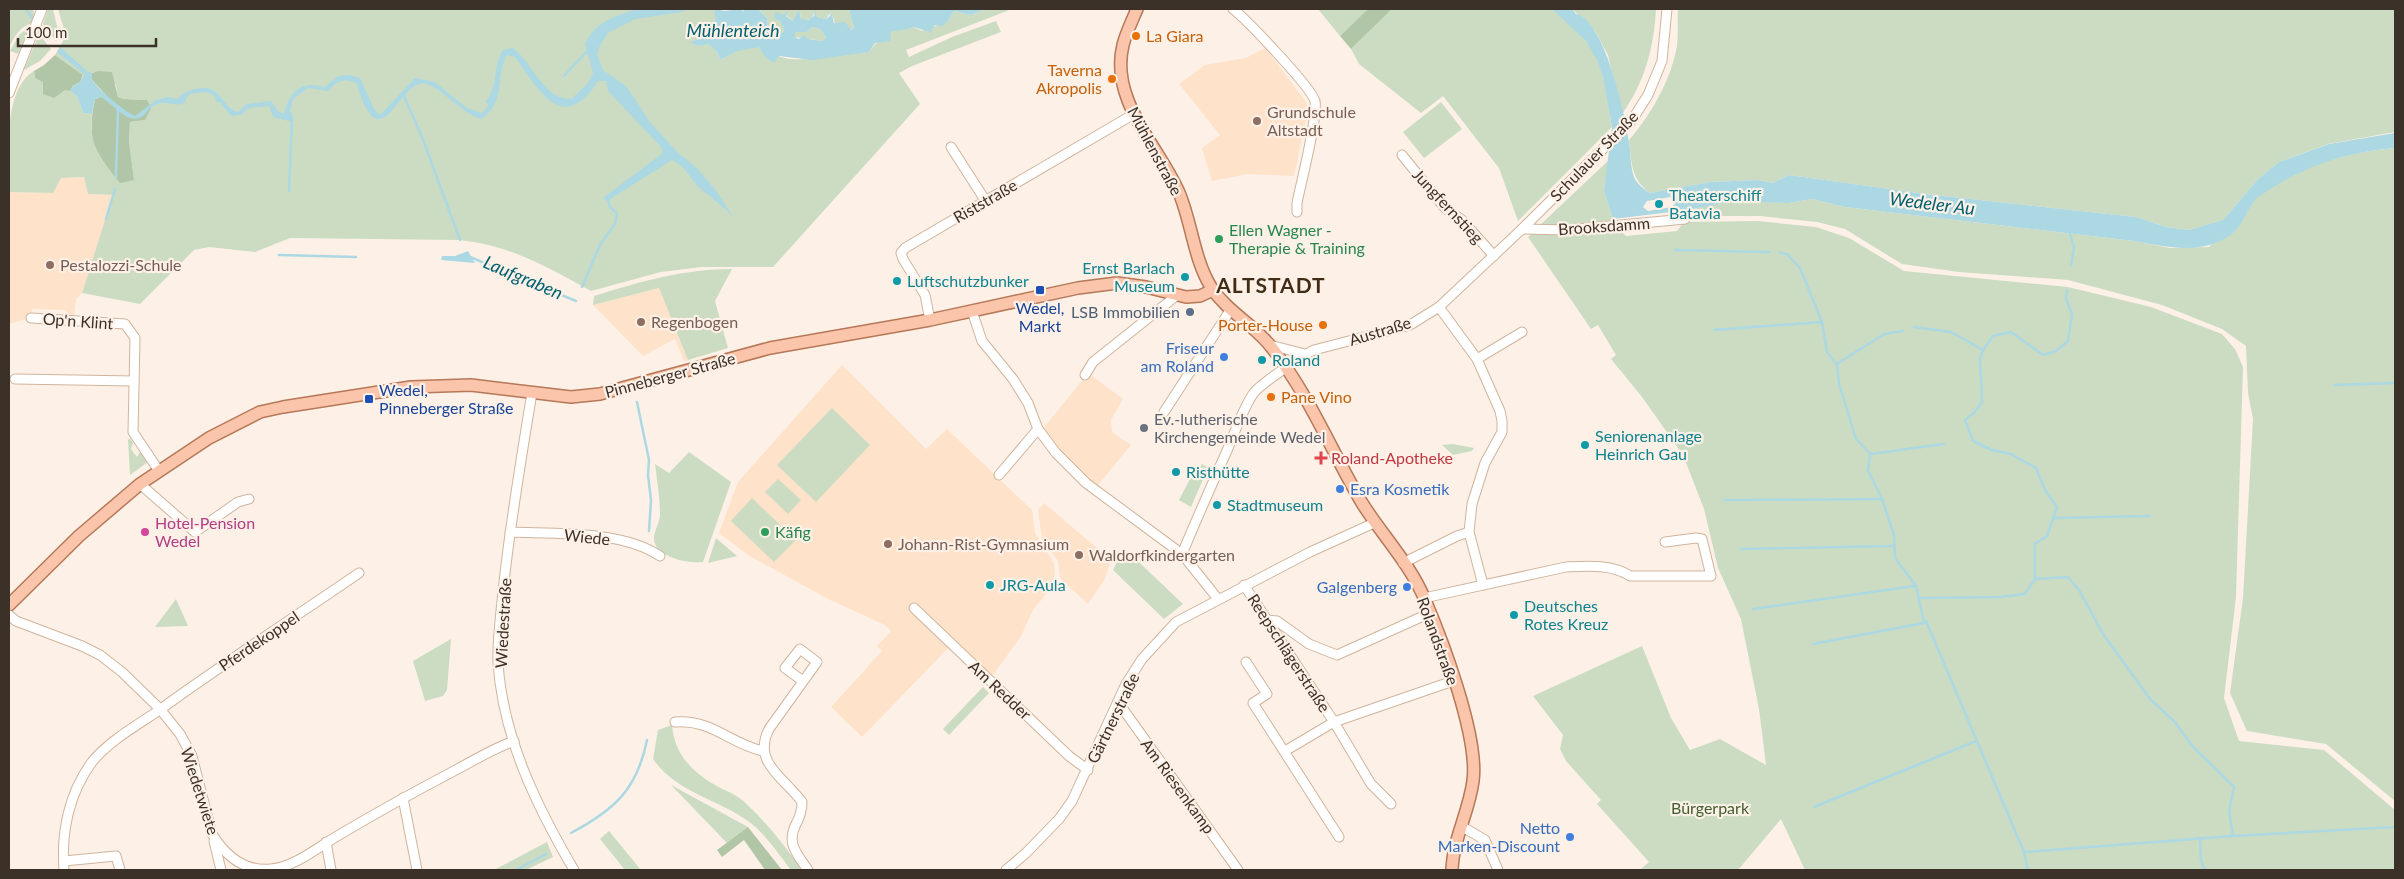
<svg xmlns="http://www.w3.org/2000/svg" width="2404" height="879" viewBox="0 0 2404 879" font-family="Lato,sans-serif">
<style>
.built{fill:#fee2ca}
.green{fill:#cbdcc2}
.forest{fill:#b1c6a6}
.water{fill:#abd8e3;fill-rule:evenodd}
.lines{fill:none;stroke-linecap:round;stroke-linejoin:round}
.stream{stroke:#abd8e3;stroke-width:2.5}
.minor-casing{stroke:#d0b49c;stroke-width:11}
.major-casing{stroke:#b67858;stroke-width:14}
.minor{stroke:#fff;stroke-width:9}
.major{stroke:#fac5aa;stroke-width:11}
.food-dot{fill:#e8710a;stroke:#fdf1e7;stroke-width:2}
.education-dot{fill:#8d6e63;stroke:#fdf1e7;stroke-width:2}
.culture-dot{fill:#0f9aa8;stroke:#fdf1e7;stroke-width:2}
.leisure-dot{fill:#2e9e5b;stroke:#fdf1e7;stroke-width:2}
.transit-dot{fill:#1a4fb4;stroke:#fdf1e7;stroke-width:2}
.service-dot{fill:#5c6f8a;stroke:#fdf1e7;stroke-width:2}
.shop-dot{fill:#3f7fe0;stroke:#fdf1e7;stroke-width:2}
.worship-dot{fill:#6b7280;stroke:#fdf1e7;stroke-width:2}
.health-dot{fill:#e0444e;stroke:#fdf1e7;stroke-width:2}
.hotel-dot{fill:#d1479c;stroke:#fdf1e7;stroke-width:2}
.labels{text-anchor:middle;stroke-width:4.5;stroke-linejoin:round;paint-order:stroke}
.food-label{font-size:16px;fill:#c56008;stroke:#fdf1e7;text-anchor:start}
.education-label{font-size:16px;fill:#785e54;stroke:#fdf1e7;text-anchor:start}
.street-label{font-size:16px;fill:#3c3128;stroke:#fdf1e7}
.culture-label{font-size:16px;fill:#0d838f;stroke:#fdf1e7;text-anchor:start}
.leisure-label{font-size:16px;fill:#27864d;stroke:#fdf1e7;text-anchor:start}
.transit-label{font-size:16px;fill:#164399;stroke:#fdf1e7}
.service-label{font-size:16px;fill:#4e5e75;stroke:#fdf1e7;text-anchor:end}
.shop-label{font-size:16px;fill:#366cbe;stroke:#fdf1e7;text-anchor:end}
.worship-label{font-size:16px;fill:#5b616d;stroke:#fdf1e7;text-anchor:start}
.health-label{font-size:16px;fill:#be3a42;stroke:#fdf1e7;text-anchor:start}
.hotel-label{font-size:16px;fill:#b23c85;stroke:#fdf1e7;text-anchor:start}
.park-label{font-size:16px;fill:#405e2f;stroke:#fdf1e7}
.water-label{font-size:18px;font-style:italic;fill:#006070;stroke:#fdf1e7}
.district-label{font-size:21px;font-weight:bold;letter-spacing:1px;fill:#412c17;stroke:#fdf1e7}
</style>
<rect width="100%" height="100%" fill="#fdf1e7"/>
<g class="built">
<path d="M1265,48L1309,106L1294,176L1248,174L1212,181L1202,148L1220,135L1179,84L1205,65L1246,58Z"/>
<path d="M84,177L88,194L114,195L82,293L76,299L74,316H66V310L32,309L31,318L9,324V192L53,193L60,178Z"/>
<path d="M659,288L688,360L684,361L675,339L643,356L593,305Z"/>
<path d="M842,365L926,449L947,429L1032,510L1035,533L1054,563L1055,574L1052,587L1033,610L1020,638L992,676L955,641L862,737L831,707L882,651L877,646L891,631L885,625L828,599L748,555L719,533L738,482Z"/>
<path d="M1088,373L1123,399L1111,420L1112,432L1131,445L1098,485L1089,480L1042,430Z"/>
<path d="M1044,503L1111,560L1105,579L1088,604L1060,578L1058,561L1042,539L1038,510Z"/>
</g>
<g class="green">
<path d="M9,9H33L35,16L32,23C19,27 15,36 9,47Z"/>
<path d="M48,9H53L59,35L56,41L43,24Z"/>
<path d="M58,9H717L714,11L717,19L703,30L704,37L691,42L698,46L709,43L717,52L720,60C730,54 747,43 760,47C772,50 775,58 791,59C815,61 845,53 869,52C875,44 887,31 898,29C904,28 907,30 913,27L922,31L948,21L954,11L971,15L985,9H1012L906,50L909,57L952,37L996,21L1001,32L912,66L899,73L920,104L773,267H702L661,272L591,291C545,266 512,246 460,240L290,238L255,252L209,247L194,250L140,304L82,293L113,195L88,194L84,177L61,178L53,193L9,192C9,158 2,90 34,71L35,78L70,91L77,96L83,113L92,114L91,129L134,180L129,141L130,122L145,120L147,100L124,99L118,97L116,85L99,71L83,75L55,55L66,36Z"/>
<path d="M758,9H849L854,28L850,30L835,23L831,12L826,19L817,17L814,12C813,20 808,20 801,20L800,13L798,12L796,18L793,21L786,15L787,12L780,21L784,30L783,33H771L768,29L767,18Z"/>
<path d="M1318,9H1368L1340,36Z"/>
<path d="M1392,9H1552C1563,19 1577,29 1586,41C1605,65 1607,98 1612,127L1518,221L1499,168L1443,96L1421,113L1359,64L1351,49Z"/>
<path d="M1572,9H1656C1654,47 1645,82 1622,114L1608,55L1595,31Z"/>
<path d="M1678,9H2395V132L2328,144L2279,162L2258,179L2223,220L2189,230L2166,227L2136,217L1925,194L1789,175L1773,183L1758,180L1710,182L1650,193C1630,178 1632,163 1629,140C1650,116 1669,83 1676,51C1679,38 1677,22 1678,9Z"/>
<path d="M30,26L18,54L10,51L19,35Z"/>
<path d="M812,27L820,29L826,37L823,41L795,37V32H807Z"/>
<path d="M39,34L51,49L40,61L24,70Z"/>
<path d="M1441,102L1462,129L1424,158L1403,132Z"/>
<path d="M2395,148V801L2326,744L2247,731L2230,693L2243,598L2253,419L2248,393L2246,346L2222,329L2162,305L2068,280L1959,272L1902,264L1845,229L1817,222L1760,216H1688L1687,210L1730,201L1789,203L1812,199L1845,207L2134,241L2170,248L2209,247C2225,231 2240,212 2257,198C2295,166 2347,152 2395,148Z"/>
<path d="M1609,160L1604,190L1613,219L1611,224L1539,226Z"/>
<path d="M1757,221L1816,227L1849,238L1904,271L2068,287L2151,307L2222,334L2235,349L2243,367L2236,597L2224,698L2239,741L2324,750L2395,810V870H1805L1781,819L1738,870H1640L1649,862L1597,804L1601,800L1566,761L1560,749L1563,735L1533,696L1642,646L1671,718L1690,750L1720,739L1766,765L1759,709L1741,619L1718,568L1704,509L1683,455L1642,397L1611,359L1616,355L1598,325L1591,329L1528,237L1534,232L1620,231L1626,236L1677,231L1684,222Z"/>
<path d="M732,269L715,301L728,348L688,360L659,288L593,305L594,296C639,282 683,269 732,269Z"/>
<path d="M832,408L870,445L816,502L777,465Z"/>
<path d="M130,438L133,443L131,449L137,457L140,452L148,462L130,475L128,440Z"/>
<path d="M1453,444L1474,448L1472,451L1453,455L1442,445Z"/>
<path d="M689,452L731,482L703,562C689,564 652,557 654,537C655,529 660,522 660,514C660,498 657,480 655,464L669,473Z"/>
<path d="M1202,464L1208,468L1191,507L1179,500L1192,475L1195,476Z"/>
<path d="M778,479L801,500L788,514L765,492Z"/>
<path d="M752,498L796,540L774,562L731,521Z"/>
<path d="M716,538L737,556L708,563Z"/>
<path d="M1124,548L1183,604L1164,619L1113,570Z"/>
<path d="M176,599L188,626L155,627Z"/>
<path d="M451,639L447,690L443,696L425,701L413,661Z"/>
<path d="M983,687L989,693L949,735L943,729Z"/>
<path d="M672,725C674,753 691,771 715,785C723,790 734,793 742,800C765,820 785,846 802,870H791C780,856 763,831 748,821C717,799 676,792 653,759L658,730Z"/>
<path d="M671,785L748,827L727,843Z"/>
<path d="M609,831L641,870H625L600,839Z"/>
<path d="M547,842L553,857L526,870H494Z"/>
</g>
<g class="forest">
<path d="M1368,9H1392L1351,49L1340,36Z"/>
<path d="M55,55L83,75L80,82L73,86L70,91L65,90L54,98L43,94V82L35,78L34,71L44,65Z"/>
<path d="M98,71L112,72L118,97L124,99L147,100L151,108L145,120L130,122L129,141L134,180L120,183C95,151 86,141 95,99L106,95L92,80V73Z"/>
<path d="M748,827L782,870H765L744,840L722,857L717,850Z"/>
</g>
<g class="water">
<path d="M638,9H686L682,12L635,19L608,33L600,45L597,54L603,70L627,87L650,122L678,153L697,168L717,192L733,217C723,207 714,199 703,191C690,181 688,167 672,160L607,201L603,198L663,153L660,146L608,91L606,81H598C563,136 539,91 515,57L507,55C494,78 507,102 481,119C459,112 444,89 426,84C403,78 387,141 368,111C362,103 360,92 356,83C342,78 337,81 328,91L308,88L293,99L290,111L294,119L289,121L273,117L269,106L249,108L241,115L231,116L220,102H216L215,96L207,92L189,94L184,103C175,107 170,102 161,103C154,104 149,109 145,114C130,129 114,104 101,97L95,99L92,114L83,113L77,96L70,91L73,86L80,82L84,74L57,52L60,47L88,72L92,73V80C99,90 124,111 135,116L156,100L168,97L177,99C186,91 191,89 203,88C221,87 223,108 238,112L247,104L271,101L278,111L284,114C290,91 300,81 325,87C338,75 343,72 360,78L374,109L380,115L415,78L435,82L467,108L482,113L489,105L485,102C499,87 492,68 503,50L513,48C533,63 544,100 571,99L587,84L593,73L585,44C596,21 615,16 638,9Z"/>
<path d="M717,9L724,11L741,9L743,12L744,9H758L767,18L768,29L771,33H783L784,30L780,21L774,18L776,12L783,15L788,11L786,16L793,21L799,10L801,19L808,20L814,16L815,10L817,17L826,19L830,16L831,11L834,23L845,22L851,30L854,28L849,9H985L971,15L954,11L948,21L942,26L935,25L930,32L913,27C905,31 899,29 891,32L890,41L875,43L869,52L812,60L779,56L775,62C766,61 763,53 759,47L737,51L720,60L717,52L709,44L698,46L690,42L704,37V26L716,20L714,11ZM812,27L820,29L826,37L823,41L808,39L804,35L799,39L795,37V32H807Z"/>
<path d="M1552,9H1572L1576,14C1605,21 1625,114 1629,142C1631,153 1630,167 1634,177C1637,184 1644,189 1650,193L1710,182L1758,180L1773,183L1789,175L1925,194L2136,217L2166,227L2189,230L2223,220L2258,179L2279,162L2329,144L2395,133V148C2346,152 2300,167 2260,196C2249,203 2245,220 2236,230C2209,257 2167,247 2134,241L1845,207L1812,199L1789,203L1730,202L1687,210L1613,219L1604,191L1612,127L1603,77L1597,60L1586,41ZM1671,197L1677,201L1672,207L1648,211L1643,207L1647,201Z"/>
<path d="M468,251L475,263L441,260L442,256H455Z"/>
</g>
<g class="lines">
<g class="stream">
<path d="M26,9L35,22"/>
<path d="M564,76L587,51"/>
<path d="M403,94L422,137L460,240"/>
<path d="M116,177L118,109"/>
<path d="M289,191L292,118"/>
<path d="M106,219L115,189"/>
<path d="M2069,231L2074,247L2071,266"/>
<path d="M1675,250L1770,252"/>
<path d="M1780,253L1787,254L1800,268L1822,322L1827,352L1837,364L1839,384L1856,439L1870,454L1868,471L1882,499L1894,535L1895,558L1916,586L1924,623L1926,621L2024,852L2028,870"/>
<path d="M279,255L356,257"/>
<path d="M470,257L576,301"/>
<path d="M582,287L600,245L615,224L617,214L610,207L608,199"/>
<path d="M1914,327L1951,332L1983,350"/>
<path d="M1714,330L1822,322"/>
<path d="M1837,364L1884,334L1903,331"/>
<path d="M2334,385L2395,383"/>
<path d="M637,402L649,460L648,475L651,500L649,531"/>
<path d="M1871,454L1944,444"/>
<path d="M1725,500L1881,499"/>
<path d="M2054,518L2150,516"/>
<path d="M1741,549L1893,546"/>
<path d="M2035,579L2068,577L2079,590L2103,634L2150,699L2174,721L2194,748L2234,787L2229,811L2233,836"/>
<path d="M1920,598L2001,597L2025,594L2035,579V544L2047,536L2057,507L2045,490L2036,468L2011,454L1992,450L1973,441L1965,420L1974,413L1982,402L1980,359L1983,350L1993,336L2011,332L2043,355L2056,351L2068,341L2072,314L2066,299L2067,290"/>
<path d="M1753,609L1915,586"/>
<path d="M1813,644L1924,623"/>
<path d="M1814,807L1976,741"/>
<path d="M571,833C614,810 637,790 647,740"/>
<path d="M2200,838L2201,860L2205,870"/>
<path d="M2024,852L2233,836L2395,827"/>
<path d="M516,870L546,854"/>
</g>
<g class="minor-casing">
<g id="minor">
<path d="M1233,9C1247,20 1311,87 1315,101C1318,117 1301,183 1297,203V212"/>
<path d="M9,93L42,9"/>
<path d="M951,147L985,200"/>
<path d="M1402,155L1445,208L1462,220L1494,256"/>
<path d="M1522,229L1567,230L1685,219"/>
<path d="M1439,307L1477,359L1500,411L1502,421V432L1485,463L1472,504L1469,532L1483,585"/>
<path d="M972,311L982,341L1013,379L1028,403L1038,429L1056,453L1086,483L1182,554L1218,599"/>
<path d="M31,318L125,324L135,338L133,432L159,471"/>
<path d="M930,320L925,295L903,259L901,253L905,248L1134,114"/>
<path d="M1270,345L1305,354"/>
<path d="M1477,359L1522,332"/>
<path d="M1085,375L1093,362L1176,296"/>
<path d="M15,379L134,381"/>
<path d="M532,393C521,459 510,524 503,591C501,614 497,640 498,663C503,738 537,807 574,870"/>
<path d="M1164,412L1231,309"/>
<path d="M999,475L1038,429"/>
<path d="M140,484L195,532L238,502L249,499"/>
<path d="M510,532C556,534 621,530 660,556"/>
<path d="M1182,554C1197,518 1213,482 1229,446C1236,429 1243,409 1253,394C1259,385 1303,355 1314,350L1410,325L1439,307L1522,229L1632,120L1648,95L1662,61L1667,9"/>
<path d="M1403,563L1457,536L1469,532"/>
<path d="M1244,585L1334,722L1371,784L1391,804"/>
<path d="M1424,598L1566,567C1587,566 1612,564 1630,576H1711L1702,539L1696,538L1665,542"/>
<path d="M914,608L1069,756L1088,770"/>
<path d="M9,615L16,621L82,646L100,655L122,672L160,709L180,734L192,756L212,834C225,855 244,872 271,869C295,867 318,847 339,835C376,813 414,792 452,772C473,761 492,749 514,741"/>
<path d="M1267,620L1277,621L1309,644L1337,655L1430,613"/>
<path d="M1246,662L1267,694L1253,703L1339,837"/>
<path d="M803,681L785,668L800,649L817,662L769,729C752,763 784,777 802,802C802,810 800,817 796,824C786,843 797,854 808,870"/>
<path d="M1118,702L1238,870"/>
<path d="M675,722C712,719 730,744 763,751"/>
<path d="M1285,751L1334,722L1453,681"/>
<path d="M403,798L417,870"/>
<path d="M1461,826L1485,840L1498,870"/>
<path d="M214,841L221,870"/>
<path d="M326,842L331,870"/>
<path d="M64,861L116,856L120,870"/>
<path d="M64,870C61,832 69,793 92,762C109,741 136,726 158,711C224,663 292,619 359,573"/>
<path d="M1006,870L1026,853L1059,819L1072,801L1126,684L1142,659L1176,622L1310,552L1374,523"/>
</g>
</g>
<g class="major-casing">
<g id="major">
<path d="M1137,9C1132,21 1126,33 1123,45C1109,102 1161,148 1180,195C1192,225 1194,259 1211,287C1227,312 1255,325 1272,348C1309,395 1332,452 1362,503C1382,535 1411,565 1425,600C1443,642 1479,738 1473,781C1469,812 1453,839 1452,870"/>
<path d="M9,605L79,536L140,484L209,438L260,412L283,407L411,387L471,385L571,397L600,394L770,348L930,320L1078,288L1117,283L1146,287L1186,297L1200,296L1213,290"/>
</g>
</g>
<use href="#minor" class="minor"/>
<use href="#major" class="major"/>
</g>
<g class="food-dot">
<circle cx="1136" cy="36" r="5"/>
<circle cx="1112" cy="79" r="5"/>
<circle cx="1323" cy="325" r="5"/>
<circle cx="1271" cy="397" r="5"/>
</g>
<g class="education-dot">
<circle cx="1257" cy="121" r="5"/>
<circle cx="50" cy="265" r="5"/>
<circle cx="641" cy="322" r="5"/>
<circle cx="888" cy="544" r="5"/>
<circle cx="1079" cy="555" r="5"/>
</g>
<g class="culture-dot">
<circle cx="1659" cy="204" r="5"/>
<circle cx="1185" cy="277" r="5"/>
<circle cx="897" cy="281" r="5"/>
<circle cx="1262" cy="360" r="5"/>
<circle cx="1585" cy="445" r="5"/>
<circle cx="1176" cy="472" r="5"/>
<circle cx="1217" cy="505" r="5"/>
<circle cx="990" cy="585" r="5"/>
<circle cx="1514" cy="615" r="5"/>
</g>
<g class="leisure-dot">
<circle cx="1219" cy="239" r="5"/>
<circle cx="765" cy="532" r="5"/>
</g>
<g class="transit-dot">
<rect x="1035" y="285" width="10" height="10" rx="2.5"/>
<rect x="364" y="394" width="10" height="10" rx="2.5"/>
</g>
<circle class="service-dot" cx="1190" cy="312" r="5"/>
<g class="shop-dot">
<circle cx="1224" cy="357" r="5"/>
<circle cx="1340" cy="489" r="5"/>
<circle cx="1407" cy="587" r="5"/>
<circle cx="1570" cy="837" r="5"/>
</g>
<circle class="worship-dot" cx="1144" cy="428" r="5"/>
<path class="health-dot" d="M1318.5 450.5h5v5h5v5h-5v5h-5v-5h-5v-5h5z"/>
<circle class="hotel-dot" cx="145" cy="532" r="5"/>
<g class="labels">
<g class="food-label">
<text x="1146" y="42">La Giara</text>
<text x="1102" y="76" text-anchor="end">Taverna<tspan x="1102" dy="18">Akropolis</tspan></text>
<text x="1313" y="331" text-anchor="end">Porter-House</text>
<text x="1281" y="403">Pane Vino</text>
</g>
<g class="education-label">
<text x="1267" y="118">Grundschule<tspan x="1267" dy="18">Altstadt</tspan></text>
<text x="60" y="271">Pestalozzi-Schule</text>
<text x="651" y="328">Regenbogen</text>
<text x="898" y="550">Johann-Rist-Gymnasium</text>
<text x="1089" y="561">Waldorfkindergarten</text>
</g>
<g class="street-label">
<text transform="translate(1155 151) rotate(62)" y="6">Mühlenstraße</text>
<text transform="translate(1594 156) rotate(-46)" y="6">Schulauer Straße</text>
<text transform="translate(985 201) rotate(-30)" y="6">Riststraße</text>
<text transform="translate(1448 206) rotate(47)" y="6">Jungfernstieg</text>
<text transform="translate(1604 226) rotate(-4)" y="6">Brooksdamm</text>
<text transform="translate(78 321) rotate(4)" y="6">Op'n Klint</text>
<text transform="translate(1380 331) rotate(-17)" y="6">Austraße</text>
<text transform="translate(670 375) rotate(-15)" y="6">Pinneberger Straße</text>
<text transform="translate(587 537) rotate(6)" y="6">Wiede</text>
<text transform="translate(503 623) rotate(-87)" y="6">Wiedestraße</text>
<text transform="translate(259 641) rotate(-34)" y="6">Pferdekoppel</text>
<text transform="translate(1438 641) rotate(70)" y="6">Rolandstraße</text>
<text transform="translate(1289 653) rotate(57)" y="6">Reepschlägerstraße</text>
<text transform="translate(1000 690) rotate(43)" y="6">Am Redder</text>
<text transform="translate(1113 718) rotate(-64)" y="6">Gärtnerstraße</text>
<text transform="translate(1178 786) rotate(54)" y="6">Am Riesenkamp</text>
<text transform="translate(200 791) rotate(72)" y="6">Wiedetwiete</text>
</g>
<g class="culture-label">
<text x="1669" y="201">Theaterschiff<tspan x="1669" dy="18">Batavia</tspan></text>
<text x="1175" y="274" text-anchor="end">Ernst Barlach<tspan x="1175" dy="18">Museum</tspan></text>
<text x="907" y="287">Luftschutzbunker</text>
<text x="1272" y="366">Roland</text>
<text x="1595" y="442">Seniorenanlage<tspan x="1595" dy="18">Heinrich Gau</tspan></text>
<text x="1186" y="478">Risthütte</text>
<text x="1227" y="511">Stadtmuseum</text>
<text x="1000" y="591">JRG-Aula</text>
<text x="1524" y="612">Deutsches<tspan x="1524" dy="18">Rotes Kreuz</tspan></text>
</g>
<g class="leisure-label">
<text x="1229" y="236">Ellen Wagner -<tspan x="1229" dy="18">Therapie &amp; Training</tspan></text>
<text x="775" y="538">Käfig</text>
</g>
<g class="transit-label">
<text x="1040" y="314">Wedel,<tspan x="1040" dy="18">Markt</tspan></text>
<text x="379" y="396" text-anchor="start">Wedel,<tspan x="379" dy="18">Pinneberger Straße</tspan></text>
</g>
<g class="service-label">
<text x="1180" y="318">LSB Immobilien</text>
</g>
<g class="shop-label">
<text x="1214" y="354">Friseur<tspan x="1214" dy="18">am Roland</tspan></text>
<text x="1350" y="495" text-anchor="start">Esra Kosmetik</text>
<text x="1397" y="593">Galgenberg</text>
<text x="1560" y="834">Netto<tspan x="1560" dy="18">Marken-Discount</tspan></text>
</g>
<g class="worship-label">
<text x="1154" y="425">Ev.-lutherische<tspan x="1154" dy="18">Kirchengemeinde Wedel</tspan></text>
</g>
<g class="health-label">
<text x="1331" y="464">Roland-Apotheke</text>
</g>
<g class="hotel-label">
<text x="155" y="529">Hotel-Pension<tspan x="155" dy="18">Wedel</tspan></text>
</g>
<g class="park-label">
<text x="1710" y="814">Bürgerpark</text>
</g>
<g class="water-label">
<text x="733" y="37">Mühlenteich</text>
<text transform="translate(1932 204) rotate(7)" y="6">Wedeler Au</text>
<text transform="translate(523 278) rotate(23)" y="6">Laufgraben</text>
</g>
<g class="district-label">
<text x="1271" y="293">ALTSTADT</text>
</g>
</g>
<rect width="2404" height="879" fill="none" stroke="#3c3128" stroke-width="20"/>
<path d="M18 38v8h138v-8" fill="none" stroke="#3c3128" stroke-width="2.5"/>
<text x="25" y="38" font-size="15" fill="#3c3128" stroke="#fdf1e7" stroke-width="4" paint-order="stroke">100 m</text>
</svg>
